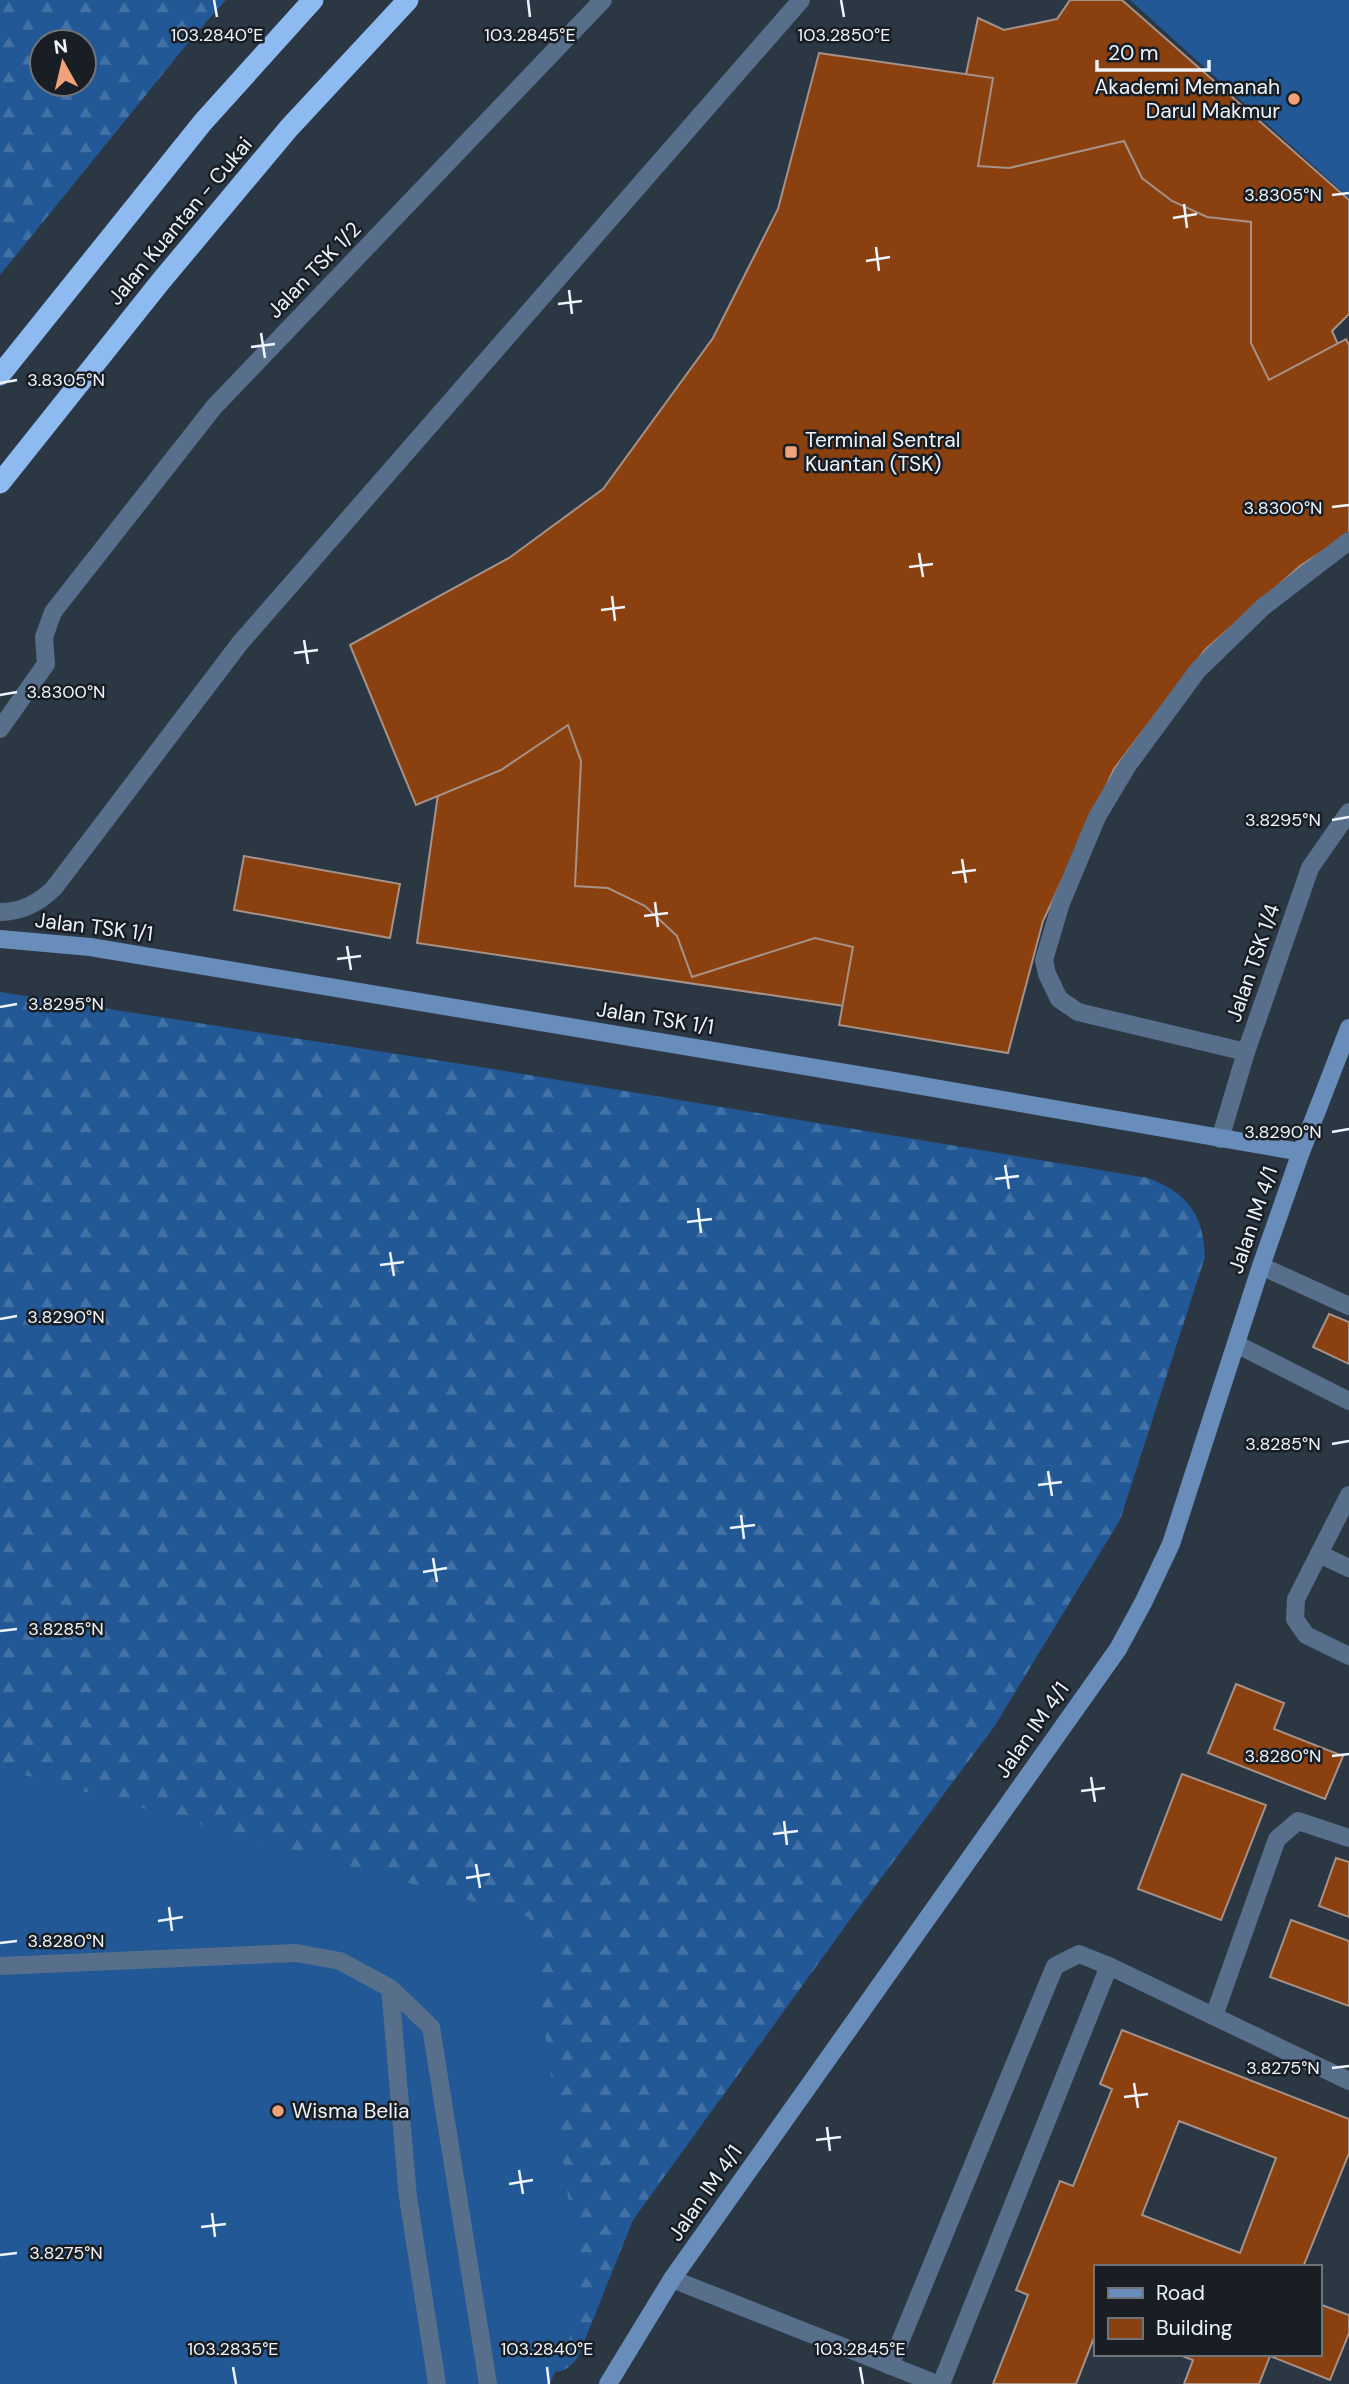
<svg xmlns="http://www.w3.org/2000/svg" width="1349" height="2384" viewBox="0 0 1349 2384" font-family="'DM Sans',sans-serif">
<style>
.forest{fill:url(#forest-firs);fill-rule:evenodd}
.pitch{fill:#215895}
.building{fill:#8b400f;stroke:#a69288;stroke-width:2;fill-rule:evenodd}
.lines{fill:none;stroke-linecap:round;stroke-linejoin:round}
.lane{stroke:#576f8b;stroke-width:18}
.street{stroke:#576f8b;stroke-width:18}
.secondary{stroke:#688dba;stroke-width:18}
.highway{stroke:#8cbaf1;stroke-width:21}
.ticks{fill:none;stroke:#edf4fc;stroke-width:2.5}
.poi-dot{fill:#f0a27a;stroke:#191e24;stroke-width:2.5}
.labels{text-anchor:middle;stroke-width:5;stroke-linejoin:round;paint-order:stroke}
.poi-label{font-size:21px;fill:#edf4fc;stroke:#191e24;text-anchor:start}
.street-label{font-size:21px;fill:#edf4fc;stroke:#191e24}
.ticks-label{font-size:18px;text-anchor:middle;fill:#edf4fc;stroke:#191e24;stroke-width:5;stroke-linejoin:round;paint-order:stroke}
</style>
<defs>
<pattern id="forest-firs" width="22" height="20" patternUnits="userSpaceOnUse" patternTransform="scale(1.75)"><rect width="22" height="20" fill="#215895"/><path d="M5 1l3.5 6h-7zM16 11l3.5 6h-7z" fill="#4271a5"/></pattern>
</defs>
<rect width="100%" height="100%" fill="#2c3744"/>
<g class="forest">
<path d="M0,0H226L192,38L0,275ZM42,42H84V84H42Z"/>
<path d="M0,992L487,1068L1148,1178C1188,1193 1203,1214 1205,1257L1120,1520L994,1727L849,1921L633,2220L578,2357C571,2367 564,2372 552,2372L0,1805Z"/>
</g>
<g class="pitch">
<path d="M1130,0H1349V198Z"/>
<path d="M0,1768L529,1917L583,2305L550,2384H0Z"/>
</g>
<g class="building">
<path d="M1070,0H1122L1349,200V314L1332,331L1349,369V382L1258,429L1173,482L1050,599L996,672L954,738L912,820L883,923L865,1009L417,943L441,773L477,757L542,714L673,616L742,542L821,442L876,344L902,290L948,159L978,18L1004,30L1057,19Z"/>
<path d="M819,53L993,78L978,166L1009,168L1124,141L1142,178L1172,201L1207,217L1251,222V343L1269,380L1346,339L1349,345V534L1300,566L1205,650L1114,769L1043,921L1008,1053L839,1025L853,947L815,938L692,977L677,936L645,906L608,888L575,886L581,761L568,725L501,770L416,805L350,645L509,558L603,489L713,338L778,209Z"/>
<path d="M244,856L400,884L390,938L234,910Z"/>
<path d="M1329,1314L1349,1322V1364L1313,1347Z"/>
<path d="M1236,1684L1284,1703L1274,1729L1343,1756L1325,1799L1208,1753Z"/>
<path d="M1182,1774L1266,1805L1221,1920L1138,1889Z"/>
<path d="M1336,1858L1349,1862V1917L1319,1906Z"/>
<path d="M1291,1920L1349,1941V2006L1270,1977Z"/>
<path d="M1122,2030L1349,2119V2153L1303,2267H1095V2335L1076,2384H993L1028,2295L1016,2290L1060,2181L1073,2186L1112,2089L1100,2084ZM1179,2121L1276,2158L1240,2253L1142,2215Z"/>
<path d="M1319,2304L1349,2315V2333L1330,2380L1270,2356L1259,2384H1184L1193,2360L1177,2354H1319Z"/>
</g>
<g class="lines">
<g class="lane">
<path d="M0,912C21,912 39,903 54,888L240,643L801,0"/>
<path d="M1246,1052L1078,1012L1059,999L1047,974L1044,960L1061,903L1097,817L1128,765L1198,670L1263,607L1349,541"/>
<path d="M1261,1266L1349,1306"/>
<path d="M1236,1344L1349,1401"/>
<path d="M1349,1495L1296,1599L1295,1619L1306,1635L1349,1656"/>
<path d="M1319,1554L1349,1568"/>
<path d="M390,1988L408,2197L437,2384"/>
<path d="M1214,2016L1277,1839L1298,1821L1349,1838"/>
<path d="M672,2279L937,2384"/>
<path d="M890,2366L1055,1966L1079,1954L1109,1966L1349,2081"/>
<path d="M941,2384L1109,1966"/>
</g>
<g class="street">
<path d="M0,729L46,664L44,637L53,612L214,407L603,0"/>
<path d="M1220,1139L1246,1052L1310,868L1349,812"/>
<path d="M0,1966L296,1953L340,1961L390,1988L431,2027L488,2384"/>
</g>
<g class="secondary">
<path d="M0,939L90,947L882,1079L1301,1152"/>
<path d="M608,2384L672,2279L1118,1649L1144,1601L1171,1544L1261,1266L1301,1152L1349,1028"/>
</g>
<g class="highway">
<path d="M0,375L203,122L313,0"/>
<path d="M0,483L161,281L289,128L408,0"/>
</g>
</g>
<path class="ticks" d="M214,0L217,17M528,0L530,17M841,0L844,17M1332,195L1349,193M1184,204L1187,228M1173,218L1197,214M876,247L879,271M866,261L890,257M569,290L572,314M558,304L582,301M261,333L265,358M251,347L275,344M0,383L17,380M1332,507L1349,505M919,553L923,577M909,567L933,564M612,596L615,621M601,610L625,607M304,640L308,664M294,653L318,650M0,695L17,692M1332,820L1349,817M962,859L966,883M952,873L976,870M655,902L658,927M644,916L668,913M347,946L351,970M337,959L361,956M0,1007L17,1004M1332,1132L1349,1129M1005,1165L1009,1189M995,1179L1019,1176M698,1208L701,1233M687,1222L712,1219M390,1252L394,1276M380,1265L404,1262M0,1319L17,1316M1332,1444L1349,1441M1048,1471L1052,1496M1038,1485L1062,1482M741,1515L744,1539M730,1528L755,1525M433,1558L437,1582M423,1572L447,1568M0,1631L17,1629M1332,1756L1349,1754M1091,1777L1095,1802M1081,1791L1105,1788M784,1821L787,1845M773,1834L798,1831M476,1864L480,1888M466,1878L490,1874M169,1907L172,1931M158,1921L183,1917M0,1943L17,1941M1332,2068L1349,2066M1134,2083L1138,2108M1124,2097L1148,2094M827,2127L830,2151M816,2140L841,2137M519,2170L523,2194M509,2184L533,2180M212,2213L215,2237M201,2227L226,2224M0,2255L17,2253M233,2367L236,2384M547,2367L549,2384M860,2367L863,2384"/>
<g class="poi-dot">
<circle cx="1294" cy="99" r="7"/>
<rect x="784" y="445" width="14" height="14" rx="3.5"/>
<circle cx="278" cy="2111" r="7"/>
</g>
<g class="labels">
<g class="poi-label">
<text x="1280" y="94" text-anchor="end">Akademi Memanah<tspan x="1280" dy="24">Darul Makmur</tspan></text>
<text x="805" y="447">Terminal Sentral<tspan x="805" dy="24">Kuantan (TSK)</tspan></text>
<text x="292" y="2118">Wisma Belia</text>
</g>
<g class="street-label">
<text transform="translate(180 221) rotate(-50)" y="7">Jalan Kuantan - Cukai</text>
<text transform="translate(314 270) rotate(-46)" y="7">Jalan TSK 1/2</text>
<text transform="translate(94 927) rotate(7)" y="7">Jalan TSK 1/1</text>
<text transform="translate(1253 963) rotate(-71)" y="7">Jalan TSK 1/4</text>
<text transform="translate(655 1018) rotate(9)" y="7">Jalan TSK 1/1</text>
<text transform="translate(1253 1220) rotate(-71)" y="7">Jalan IM 4/1</text>
<text transform="translate(1032 1730) rotate(-55)" y="7">Jalan IM 4/1</text>
<text transform="translate(705 2193) rotate(-55)" y="7">Jalan IM 4/1</text>
</g>
</g>
<g class="ticks-label">
<text x="217" y="41">103.2840°E</text>
<text x="530" y="41">103.2845°E</text>
<text x="844" y="41">103.2850°E</text>
<text x="1283" y="201">3.8305°N</text>
<text x="66" y="386">3.8305°N</text>
<text x="1283" y="514">3.8300°N</text>
<text x="66" y="698">3.8300°N</text>
<text x="1283" y="826">3.8295°N</text>
<text x="66" y="1010">3.8295°N</text>
<text x="1283" y="1138">3.8290°N</text>
<text x="66" y="1323">3.8290°N</text>
<text x="1283" y="1450">3.8285°N</text>
<text x="66" y="1635">3.8285°N</text>
<text x="1283" y="1762">3.8280°N</text>
<text x="66" y="1947">3.8280°N</text>
<text x="1283" y="2074">3.8275°N</text>
<text x="66" y="2259">3.8275°N</text>
<text x="233" y="2355">103.2835°E</text>
<text x="547" y="2355">103.2840°E</text>
<text x="860" y="2355">103.2845°E</text>
</g>
<rect x="1094" y="2265" width="228" height="91" fill="#191e24" stroke="#6e747a" stroke-width="2"/>
<rect x="1108" y="2288" width="35" height="10" fill="#688dba" stroke="#6e747a" stroke-width="2"/>
<text x="1156" y="2300" font-size="21" fill="#edf4fc">Road</text>
<rect x="1108" y="2318" width="35" height="21" fill="#8b400f" stroke="#6e747a" stroke-width="2"/>
<text x="1156" y="2335" font-size="21" fill="#edf4fc">Building</text>
<g transform="translate(63 63) rotate(352)"><circle r="33" fill="#191e24" stroke="#6e747a" stroke-width="2"/>
<path d="M0-5L12 26L0 18L-12 26Z" fill="#f0a27a"/>
<text y="-10" font-size="19" font-weight="bold" text-anchor="middle" fill="#edf4fc">N</text>
</g>
<path d="M1097 60v10h112v-10" fill="none" stroke="#edf4fc" stroke-width="3.5"/>
<text x="1108" y="60" font-size="21" fill="#edf4fc" stroke="#191e24" stroke-width="5" paint-order="stroke">20 m</text>
</svg>
